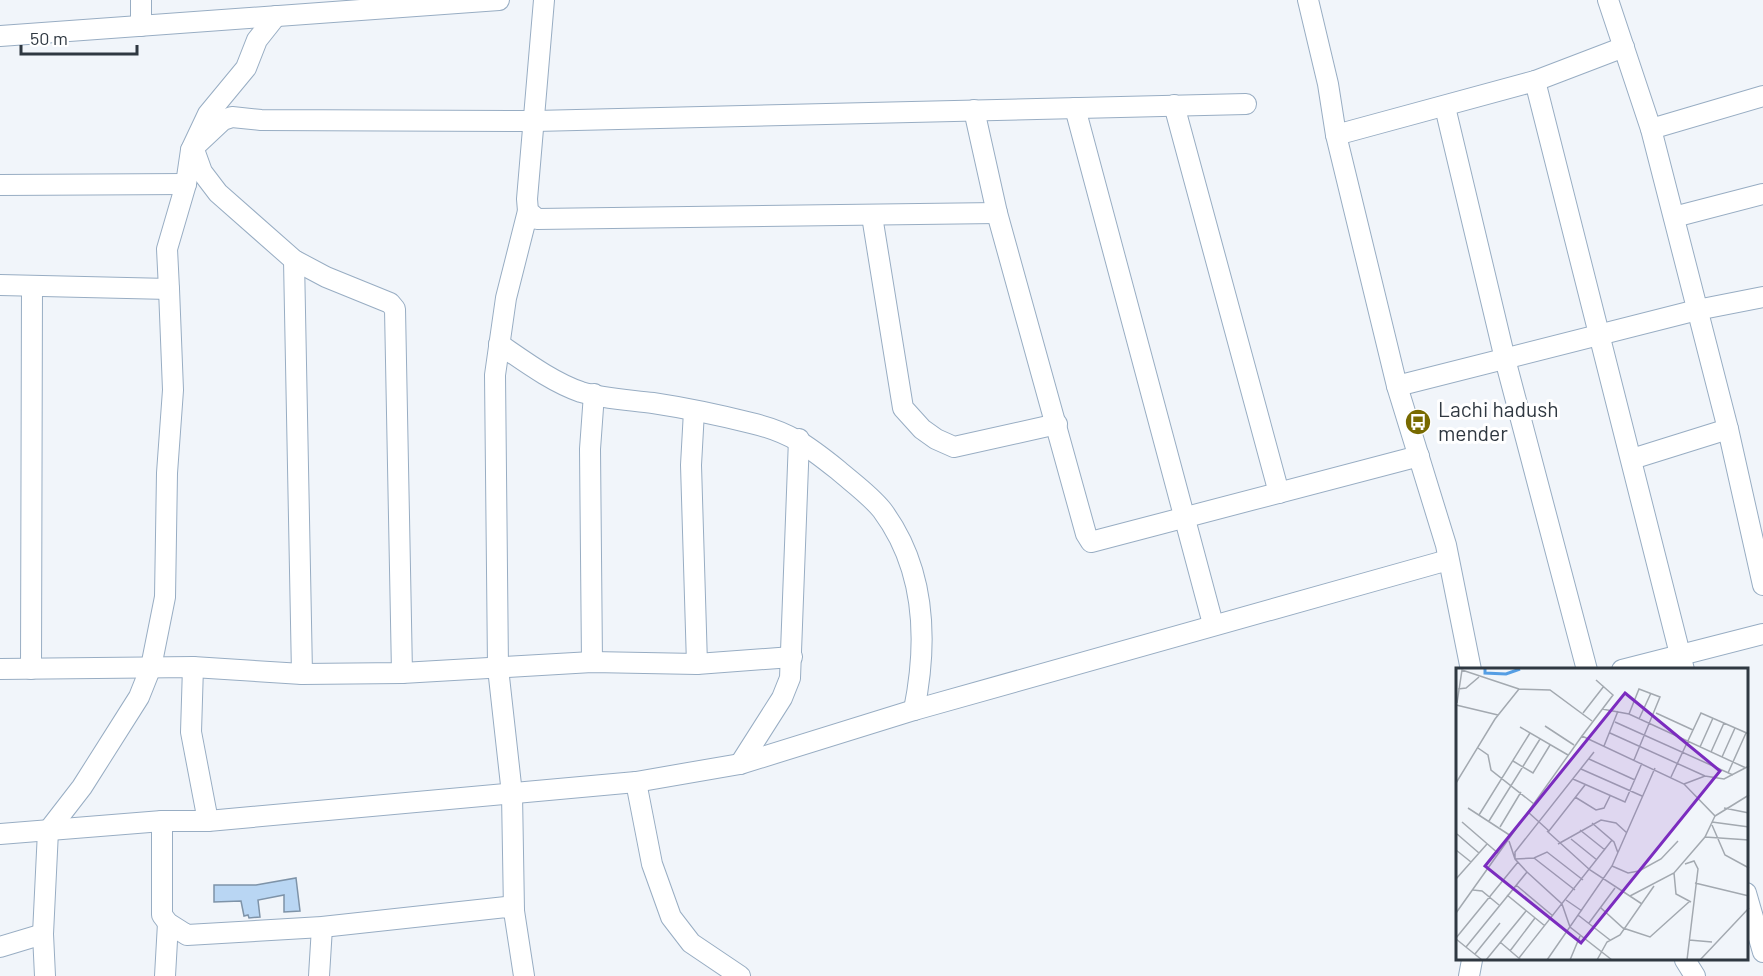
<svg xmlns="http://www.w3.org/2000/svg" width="1763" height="976" viewBox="0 0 1763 976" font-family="Barlow,sans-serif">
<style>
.building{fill:#b9d6f3;stroke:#7e93a8;stroke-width:1.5}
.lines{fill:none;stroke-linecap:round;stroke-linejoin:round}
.minor-casing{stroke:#98adc3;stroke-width:22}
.minor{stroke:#fff;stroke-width:20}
.labels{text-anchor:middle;stroke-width:6;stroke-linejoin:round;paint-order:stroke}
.poi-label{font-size:21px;fill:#2f3841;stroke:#fff;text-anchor:start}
.inset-river{fill:none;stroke:#559ee4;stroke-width:3}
.inset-road{fill:none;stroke:#a3a9b0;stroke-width:1.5}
.view{fill:#7b2cbf;fill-opacity:0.15;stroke:#7b2cbf;stroke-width:3}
.inset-edge{fill:none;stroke:#2f3841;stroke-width:3}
</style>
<rect width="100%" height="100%" fill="#f1f5fa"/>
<path class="building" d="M296,878L300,911L284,912V895L258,900L260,917L249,918L248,915L244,916L241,901L214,902V885H256Z"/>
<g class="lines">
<g class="minor-casing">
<g id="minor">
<path d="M544,0L527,199L528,211L537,219L997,213"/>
<path d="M1308,0L1328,84L1336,135L1397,386L1446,545L1471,670"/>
<path d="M1608,0L1651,129L1728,429L1763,585"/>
<path d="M141,26V0"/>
<path d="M0,36L499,0"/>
<path d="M1535,81L1684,670"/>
<path d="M1174,105L1279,493"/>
<path d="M1445,107L1505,359L1587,670"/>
<path d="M1075,108L1213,624"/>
<path d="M974,110L997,213L1086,534L1091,542L1419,456"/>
<path d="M1651,129L1763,96"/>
<path d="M1336,135L1535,81L1624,47"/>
<path d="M193,147L202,172L218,193L294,260L326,277L390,303L395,309L402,673"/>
<path d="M191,150L223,120L232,117L261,120L535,121L1246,104"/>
<path d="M0,185L186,184"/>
<path d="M872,216L903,408L922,429L936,439L954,447L1057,424"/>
<path d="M1674,217L1763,194"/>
<path d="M294,260L302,674"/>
<path d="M0,285L169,289L167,249L186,184L191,150L208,114L246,68L257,40L276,16"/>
<path d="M499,344C524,361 552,382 581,392C604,399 630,400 653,403C686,408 719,415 751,423C790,432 808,446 838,470C853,483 870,495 882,510C926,569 928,641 914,710"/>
<path d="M1397,386L1697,310L1763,297"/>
<path d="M694,411L691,465L697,664"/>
<path d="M1632,459L1728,429"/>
<path d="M592,662L590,449L594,394"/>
<path d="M193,667L191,732L208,821"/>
<path d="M0,669L193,667L302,674L402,673L592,662L697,664L792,657"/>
<path d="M31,669L32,287"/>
<path d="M1622,670L1763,634"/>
<path d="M740,764L782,698L790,678L799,439"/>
<path d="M636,782L652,864L671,917L691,943L740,976"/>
<path d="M162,821V915L168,923L187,935L322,927L506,907L514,911"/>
<path d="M0,834L162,821H208L636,782L740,764L914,710L1448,560"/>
<path d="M1746,893L1763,952"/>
<path d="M0,947L43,934"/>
<path d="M1685,960L1695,976"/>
<path d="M45,976L43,934L48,831L82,787L139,697L151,667L165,597L167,473L173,390L169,289"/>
<path d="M165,976L168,923"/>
<path d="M319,976L322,927"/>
<path d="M524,976L514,911L512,794L498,668L495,375L506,298L528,211"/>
<path d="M1469,976L1472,960"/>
</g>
</g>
<use href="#minor" class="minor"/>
</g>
<defs>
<g id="bus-disc" transform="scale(1.35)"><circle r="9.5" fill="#786a00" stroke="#fff"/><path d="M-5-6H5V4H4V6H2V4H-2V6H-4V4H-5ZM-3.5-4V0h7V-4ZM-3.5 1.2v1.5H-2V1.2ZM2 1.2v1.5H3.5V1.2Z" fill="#fff"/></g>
</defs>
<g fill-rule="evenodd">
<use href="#bus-disc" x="1418" y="422"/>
</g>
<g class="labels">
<g class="poi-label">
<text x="1438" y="417">Lachi hadush<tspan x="1438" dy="24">mender</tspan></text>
</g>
</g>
<g transform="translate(1456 668)">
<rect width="292" height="292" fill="#f1f5fa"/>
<path class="inset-river" d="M29,1V5L50,6L64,1"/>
<path class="inset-road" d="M2,21L10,20L23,9M1,35L6,2L63,21M0,37L42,47M146,41L173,46L290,100M127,45L148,18M200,45L237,62M173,46L183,21L204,29L178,92M183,51L195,25M159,54L277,107M89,58L118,77M64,59L112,87M154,65L249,108M126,68L157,27L140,12M148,78L162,43M244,79L257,50M22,80L32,87L35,102L78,136M255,84L268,55M266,89L279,60M133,91L179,112M57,93L77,105L94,77M125,101L186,128M272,105L290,65M215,109L245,45L293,66M117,111L169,134L186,95M0,115L39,51L63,21L94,22L136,53M228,116L249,108L268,111L293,98M119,129L140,142L148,140L154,128M12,140L55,168M268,140L293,145M72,144L93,163L129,117M23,147L74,65M259,148L293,127M33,153L84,71M6,154L43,186M256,154L293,159M136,155L158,174L162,185M256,157L269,187L293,200M44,159L65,124M124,162L149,182M91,163L134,202L186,236M1,166L23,185M249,169L293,172M115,171L141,192M102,176L145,152L160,155L171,165M0,182L15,194M78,190L119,222M59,191V184L138,84M59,191L78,190L91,184L127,212M229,196L238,193L242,201L231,292M156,198L172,205L183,203L205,191L222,173M71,204L106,236L114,259L156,292M218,205L220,226L235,234M0,211L31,176M239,215L293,228M60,217L97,248M17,222L26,223L43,237M51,227L89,258M110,232L126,243M145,240L167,260L194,269L234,233M0,245L126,68L228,116L259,148L249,169L218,205L174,228M122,247L154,272M133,255L159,220M0,270L62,194M0,271L26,292M233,272L256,274M44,274L65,292M10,279L71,204L59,191L53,173M54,283L79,250M19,286L44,255M63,290L156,172M30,292L70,243M91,292L156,198L199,100M114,292L124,268M141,292L151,274L164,267L198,218M244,292L293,240"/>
<path class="view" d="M169,25L264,103L125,275L29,198Z"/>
<rect width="292" height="292" class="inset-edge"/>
</g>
<path d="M21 45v9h116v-9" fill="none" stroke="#2f3841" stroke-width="3"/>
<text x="30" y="45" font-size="18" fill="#2f3841" stroke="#ffffff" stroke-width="4.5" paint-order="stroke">50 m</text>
</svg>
